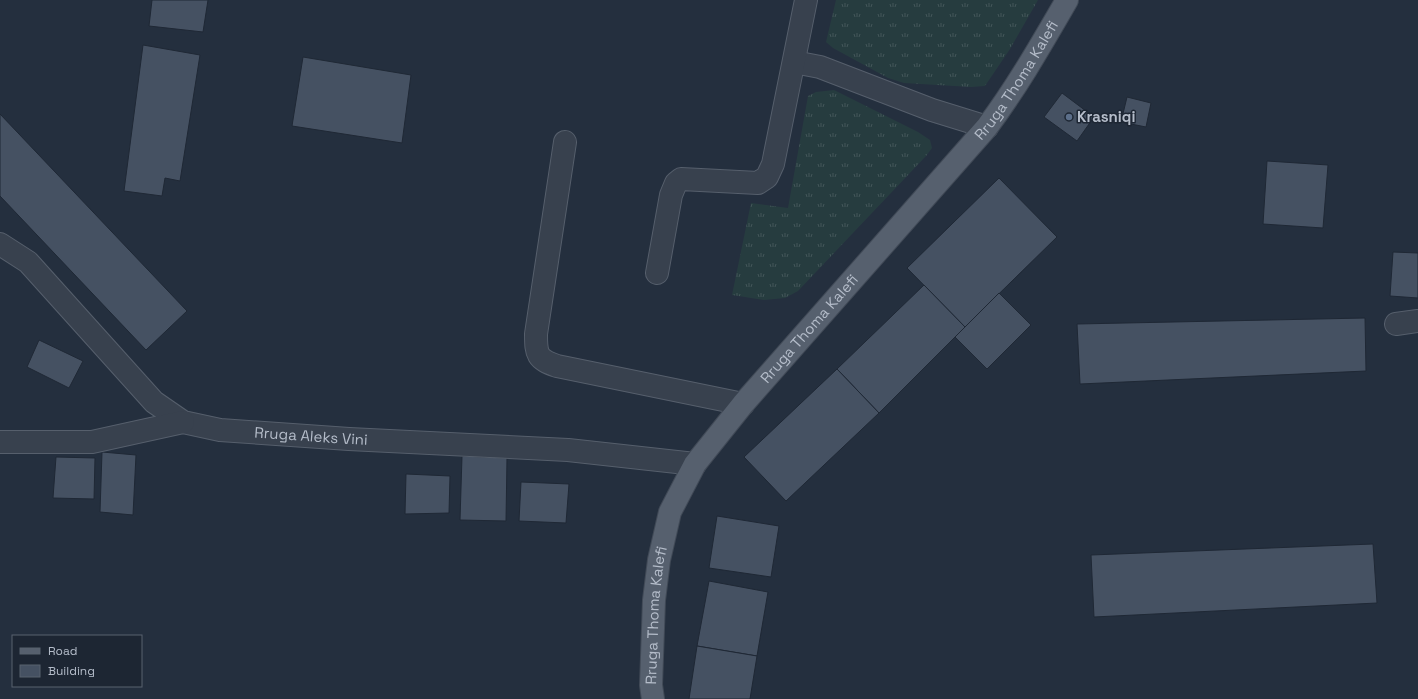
<svg xmlns="http://www.w3.org/2000/svg" width="1418" height="699" viewBox="0 0 1418 699" font-family="'Space Grotesk',sans-serif">
<style>
.grass{fill:url(#grass-tufts)}
.building{fill:#455162;stroke:#1f2835}
.lines{fill:none;stroke-linecap:round;stroke-linejoin:round}
.minor-casing{stroke:#565f6c;stroke-width:24}
.major-casing{stroke:#414a57;stroke-width:24}
.minor{stroke:#38414e;stroke-width:22}
.major{stroke:#56606e;stroke-width:22}
.service-dot{fill:#5c6f8a;stroke:#1d2633;stroke-width:1.5}
.labels{text-anchor:middle;stroke-width:3;stroke-linejoin:round;paint-order:stroke}
.street-label{font-size:15px;fill:#b4bcc9;stroke:#1d2633}
.poi-label{font-size:15px;font-weight:bold;fill:#b4bcc9;stroke:#1d2633;text-anchor:start}
</style>
<defs>
<pattern id="grass-tufts" width="24" height="20" patternUnits="userSpaceOnUse"><rect width="24" height="20" fill="#263c3f"/><path d="M3 7l-1-3M5 7V3M7 7l1-3M15 17l-1-3M17 17v-4M19 17l1-3" fill="none" stroke="#435659"/></pattern>
</defs>
<rect width="100%" height="100%" fill="#242f3e"/>
<g class="grass">
<path d="M836,0H1038L1010,49L985,86L971,87L904,83L888,78L833,48L826,42Z"/>
<path d="M834,90L918,132L930,140L932,148L926,156L798,291L785,298L764,300L732,295L751,203L788,208L808,96L816,92Z"/>
</g>
<g class="building">
<path d="M152,0H208L203,32L149,26Z"/>
<path d="M143,45L200,55L180,181L165,178L162,196L124,191Z"/>
<path d="M303,57L411,75L402,143L292,126Z"/>
<path d="M1062,93L1094,117L1077,141L1044,117Z"/>
<path d="M1127,97L1151,103L1146,127L1121,122Z"/>
<path d="M0,114L187,311L146,350L0,196Z"/>
<path d="M1267,161L1328,165L1323,228L1263,224Z"/>
<path d="M999,178L1057,237L965,327L907,268Z"/>
<path d="M1393,252L1418,253V298L1390,296Z"/>
<path d="M924,285L965,327L879,413L837,369Z"/>
<path d="M999,293L1031,325L987,369L955,337Z"/>
<path d="M1365,318L1366,371L1080,384L1077,324Z"/>
<path d="M39,340L83,361L69,388L27,367Z"/>
<path d="M837,369L879,413L786,501L744,457Z"/>
<path d="M102,452L136,455L133,515L100,512Z"/>
<path d="M462,456L507,458L506,521L460,520Z"/>
<path d="M56,457L95,458L94,499L53,498Z"/>
<path d="M406,474L450,476L449,513L405,514Z"/>
<path d="M521,482L569,484L566,523L519,521Z"/>
<path d="M717,516L779,526L771,577L709,568Z"/>
<path d="M1373,544L1377,603L1094,617L1091,555Z"/>
<path d="M709,581L768,592L757,656L697,646Z"/>
<path d="M697,646L757,656L750,699H689Z"/>
</g>
<g class="lines">
<g class="minor-casing">
<g id="minor">
<path d="M794,62L820,67L932,110L987,127"/>
<path d="M565,142L536,334C536,355 537,359 557,366L743,404"/>
<path id="s1" d="M0,244L28,262L154,402L183,422L220,430L349,439L568,450L695,464"/>
<path d="M657,273L671,195L676,183L681,179L758,183L767,177L773,164L806,0"/>
<path d="M1396,324L1418,321"/>
<path d="M0,442H92L183,422"/>
</g>
</g>
<g class="major-casing">
<g id="major">
<path id="s2" d="M653,699L651,685L654,600L659,560L670,512L695,464L743,404L987,127C1017,87 1042,43 1067,0"/>
</g>
</g>
<use href="#minor" class="minor"/>
<use href="#major" class="major"/>
</g>
<circle class="service-dot" cx="1069" cy="117" r="4"/>
<g class="labels">
<g class="street-label">
<text dy="5" stroke="none"><textPath href="#s2" startOffset="744">Rruga Thoma Kalefi</textPath></text>
<text dy="5" stroke="none"><textPath href="#s2" startOffset="420">Rruga Thoma Kalefi</textPath></text>
<text dy="5" stroke="none"><textPath href="#s1" startOffset="386">Rruga Aleks Vini</textPath></text>
<text dy="5" stroke="none"><textPath href="#s2" startOffset="84">Rruga Thoma Kalefi</textPath></text>
</g>
<g class="poi-label">
<text x="1077" y="122">Krasniqi</text>
</g>
</g>
<rect x="12" y="635" width="130" height="52" fill="#1d2633" stroke="#59626f"/>
<rect x="20" y="648" width="20" height="6" fill="#56606e" stroke="#59626f"/>
<text x="48" y="655" font-size="12" fill="#b4bcc9">Road</text>
<rect x="20" y="665" width="20" height="12" fill="#455162" stroke="#59626f"/>
<text x="48" y="675" font-size="12" fill="#b4bcc9">Building</text>
</svg>
